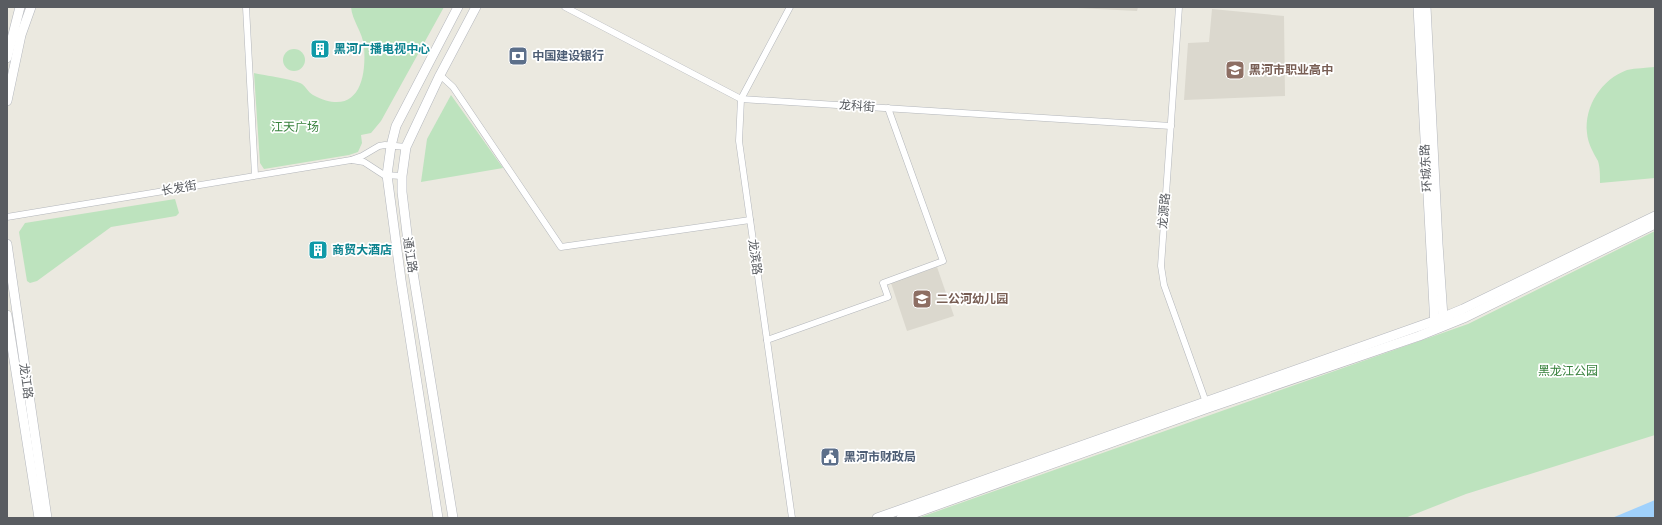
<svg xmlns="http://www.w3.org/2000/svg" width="1662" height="525" viewBox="0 0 1662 525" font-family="Overpass,'Noto Sans SC',sans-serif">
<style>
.education{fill:#dbd8ce}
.green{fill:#bde3be}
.water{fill:#a0d1fc}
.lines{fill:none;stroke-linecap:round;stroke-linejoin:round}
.street-casing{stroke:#b3b6bb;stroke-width:7}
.secondary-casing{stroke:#b4b7bd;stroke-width:10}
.street{stroke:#fff;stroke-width:6}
.secondary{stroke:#fff;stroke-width:9}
.labels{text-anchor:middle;stroke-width:3.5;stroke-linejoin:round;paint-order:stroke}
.culture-label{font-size:12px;font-weight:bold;fill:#0d838f;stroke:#fff;text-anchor:start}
.service-label{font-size:12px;font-weight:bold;fill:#4e5e75;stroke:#fff;text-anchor:start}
.education-label{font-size:12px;font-weight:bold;fill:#785e54;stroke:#fff;text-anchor:start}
.street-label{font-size:12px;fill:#595c61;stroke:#fff}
.park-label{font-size:12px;fill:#37813c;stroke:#fff}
</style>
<rect width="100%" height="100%" fill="#ebe9e0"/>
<g class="education">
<path d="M1058,7H1138L1137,11Z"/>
<path d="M1212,9L1284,16L1285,96L1184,100L1188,43L1209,42Z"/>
<path d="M937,267L954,316L907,331L891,283Z"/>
</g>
<g class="green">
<path d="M351,7H444L381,121L371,133L361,135L362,143L358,152L349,155L264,169L260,163L254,73C263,75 297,80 302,84C306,87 308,92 313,95C355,117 367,84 364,47C363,32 352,21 351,7Z"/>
<circle cx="294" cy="60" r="11"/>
<path d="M1655,67V178L1600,183C1600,176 1600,167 1598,161C1593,152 1588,144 1587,133C1584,106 1602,79 1627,70C1636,68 1646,68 1655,67Z"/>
<path d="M451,95L503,168L421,182L427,139Z"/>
<path d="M175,199L179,213L176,216L111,227L37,281L30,283L27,281L19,232L25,223Z"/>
<path d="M1655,231V435L1466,494L1405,518H918L1468,324Z"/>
</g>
<path class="water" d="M1655,500V518H1612Z"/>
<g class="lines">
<g class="street-casing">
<g id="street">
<path d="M246,7L255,175"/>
<path d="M565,7L741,99L1171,126"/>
<path d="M790,7L741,99L739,141L792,518"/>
<path d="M1179,7L1161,266L1164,285L1207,405"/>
<path d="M440,75L453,87L561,247L750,220"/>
<path d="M352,160L364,162L384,175L402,176"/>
<path d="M7,217L351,160L362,156L379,146L385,145L406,147"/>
<path d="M767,340L888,297L883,283L943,261L888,108"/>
</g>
</g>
<g class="secondary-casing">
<g id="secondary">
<path d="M1418,7L1435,326"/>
<path d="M1426,7L1438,244L1443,317L1445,322"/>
<path d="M7,58L20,7"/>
<path d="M7,101L21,35L31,7"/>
<path d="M7,244L47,518"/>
<path d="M7,315L39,518"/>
<path d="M438,518L401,280L387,175L391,146L396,126L458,7"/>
<path d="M453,518L408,242L402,192V176L406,147L440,75L476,7"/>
<path d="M877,518L1434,321L1463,309L1655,216"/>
<path d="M901,518L1208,408L1419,336L1466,317L1655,224"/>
</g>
</g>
<use href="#street" class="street"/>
<use href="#secondary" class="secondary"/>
</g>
<defs>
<g id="building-square" transform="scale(1)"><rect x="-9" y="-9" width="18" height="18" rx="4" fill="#0f9aa8" stroke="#fff"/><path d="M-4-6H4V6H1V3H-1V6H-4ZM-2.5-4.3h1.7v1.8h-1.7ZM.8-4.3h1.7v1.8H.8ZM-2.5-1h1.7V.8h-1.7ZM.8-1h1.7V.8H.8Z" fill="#fff"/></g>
<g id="bank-square" transform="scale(1)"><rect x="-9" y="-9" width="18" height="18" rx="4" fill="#5c6f8a" stroke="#fff"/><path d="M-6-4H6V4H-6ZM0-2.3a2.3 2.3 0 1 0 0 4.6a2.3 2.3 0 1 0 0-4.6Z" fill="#fff"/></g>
<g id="school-square" transform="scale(1)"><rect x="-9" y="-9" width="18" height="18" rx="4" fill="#8d6e63" stroke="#fff"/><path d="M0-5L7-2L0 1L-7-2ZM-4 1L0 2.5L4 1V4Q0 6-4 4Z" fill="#fff"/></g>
<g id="civic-square" transform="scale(1)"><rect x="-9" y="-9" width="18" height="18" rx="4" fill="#5c6f8a" stroke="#fff"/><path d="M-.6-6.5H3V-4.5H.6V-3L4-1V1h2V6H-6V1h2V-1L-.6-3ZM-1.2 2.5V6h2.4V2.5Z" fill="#fff"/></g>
</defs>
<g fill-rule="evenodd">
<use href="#building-square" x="320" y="49"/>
<use href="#bank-square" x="518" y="56"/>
<use href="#school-square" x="1235" y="70"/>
<use href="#building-square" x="318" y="250"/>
<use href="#school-square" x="922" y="299"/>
<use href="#civic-square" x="830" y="457"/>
</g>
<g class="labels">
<g class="culture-label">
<text x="334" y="53">黑河广播电视中心</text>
<text x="332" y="254">商贸大酒店</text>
</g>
<g class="service-label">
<text x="532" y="60">中国建设银行</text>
<text x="844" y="461">黑河市财政局</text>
</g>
<g class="education-label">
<text x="1249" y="74">黑河市职业高中</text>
<text x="936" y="303">二公河幼儿园</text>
</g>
<g class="street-label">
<text transform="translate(857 106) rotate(4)" y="4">龙科街</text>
<text transform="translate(1426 168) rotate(-93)" y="4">环城东路</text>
<text transform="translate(179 188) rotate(-10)" y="4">长发街</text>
<text transform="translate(1164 211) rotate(-85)" y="4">龙源路</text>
<text transform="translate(410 255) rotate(81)" y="4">通江路</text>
<text transform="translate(755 257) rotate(82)" y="4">龙滨路</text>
<text transform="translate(26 381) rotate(82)" y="4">龙江路</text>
</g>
<g class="park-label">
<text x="295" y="131">江天广场</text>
<text x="1568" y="375">黑龙江公园</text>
</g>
</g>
<rect width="1662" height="525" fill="none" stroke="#595c61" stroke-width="16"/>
</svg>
